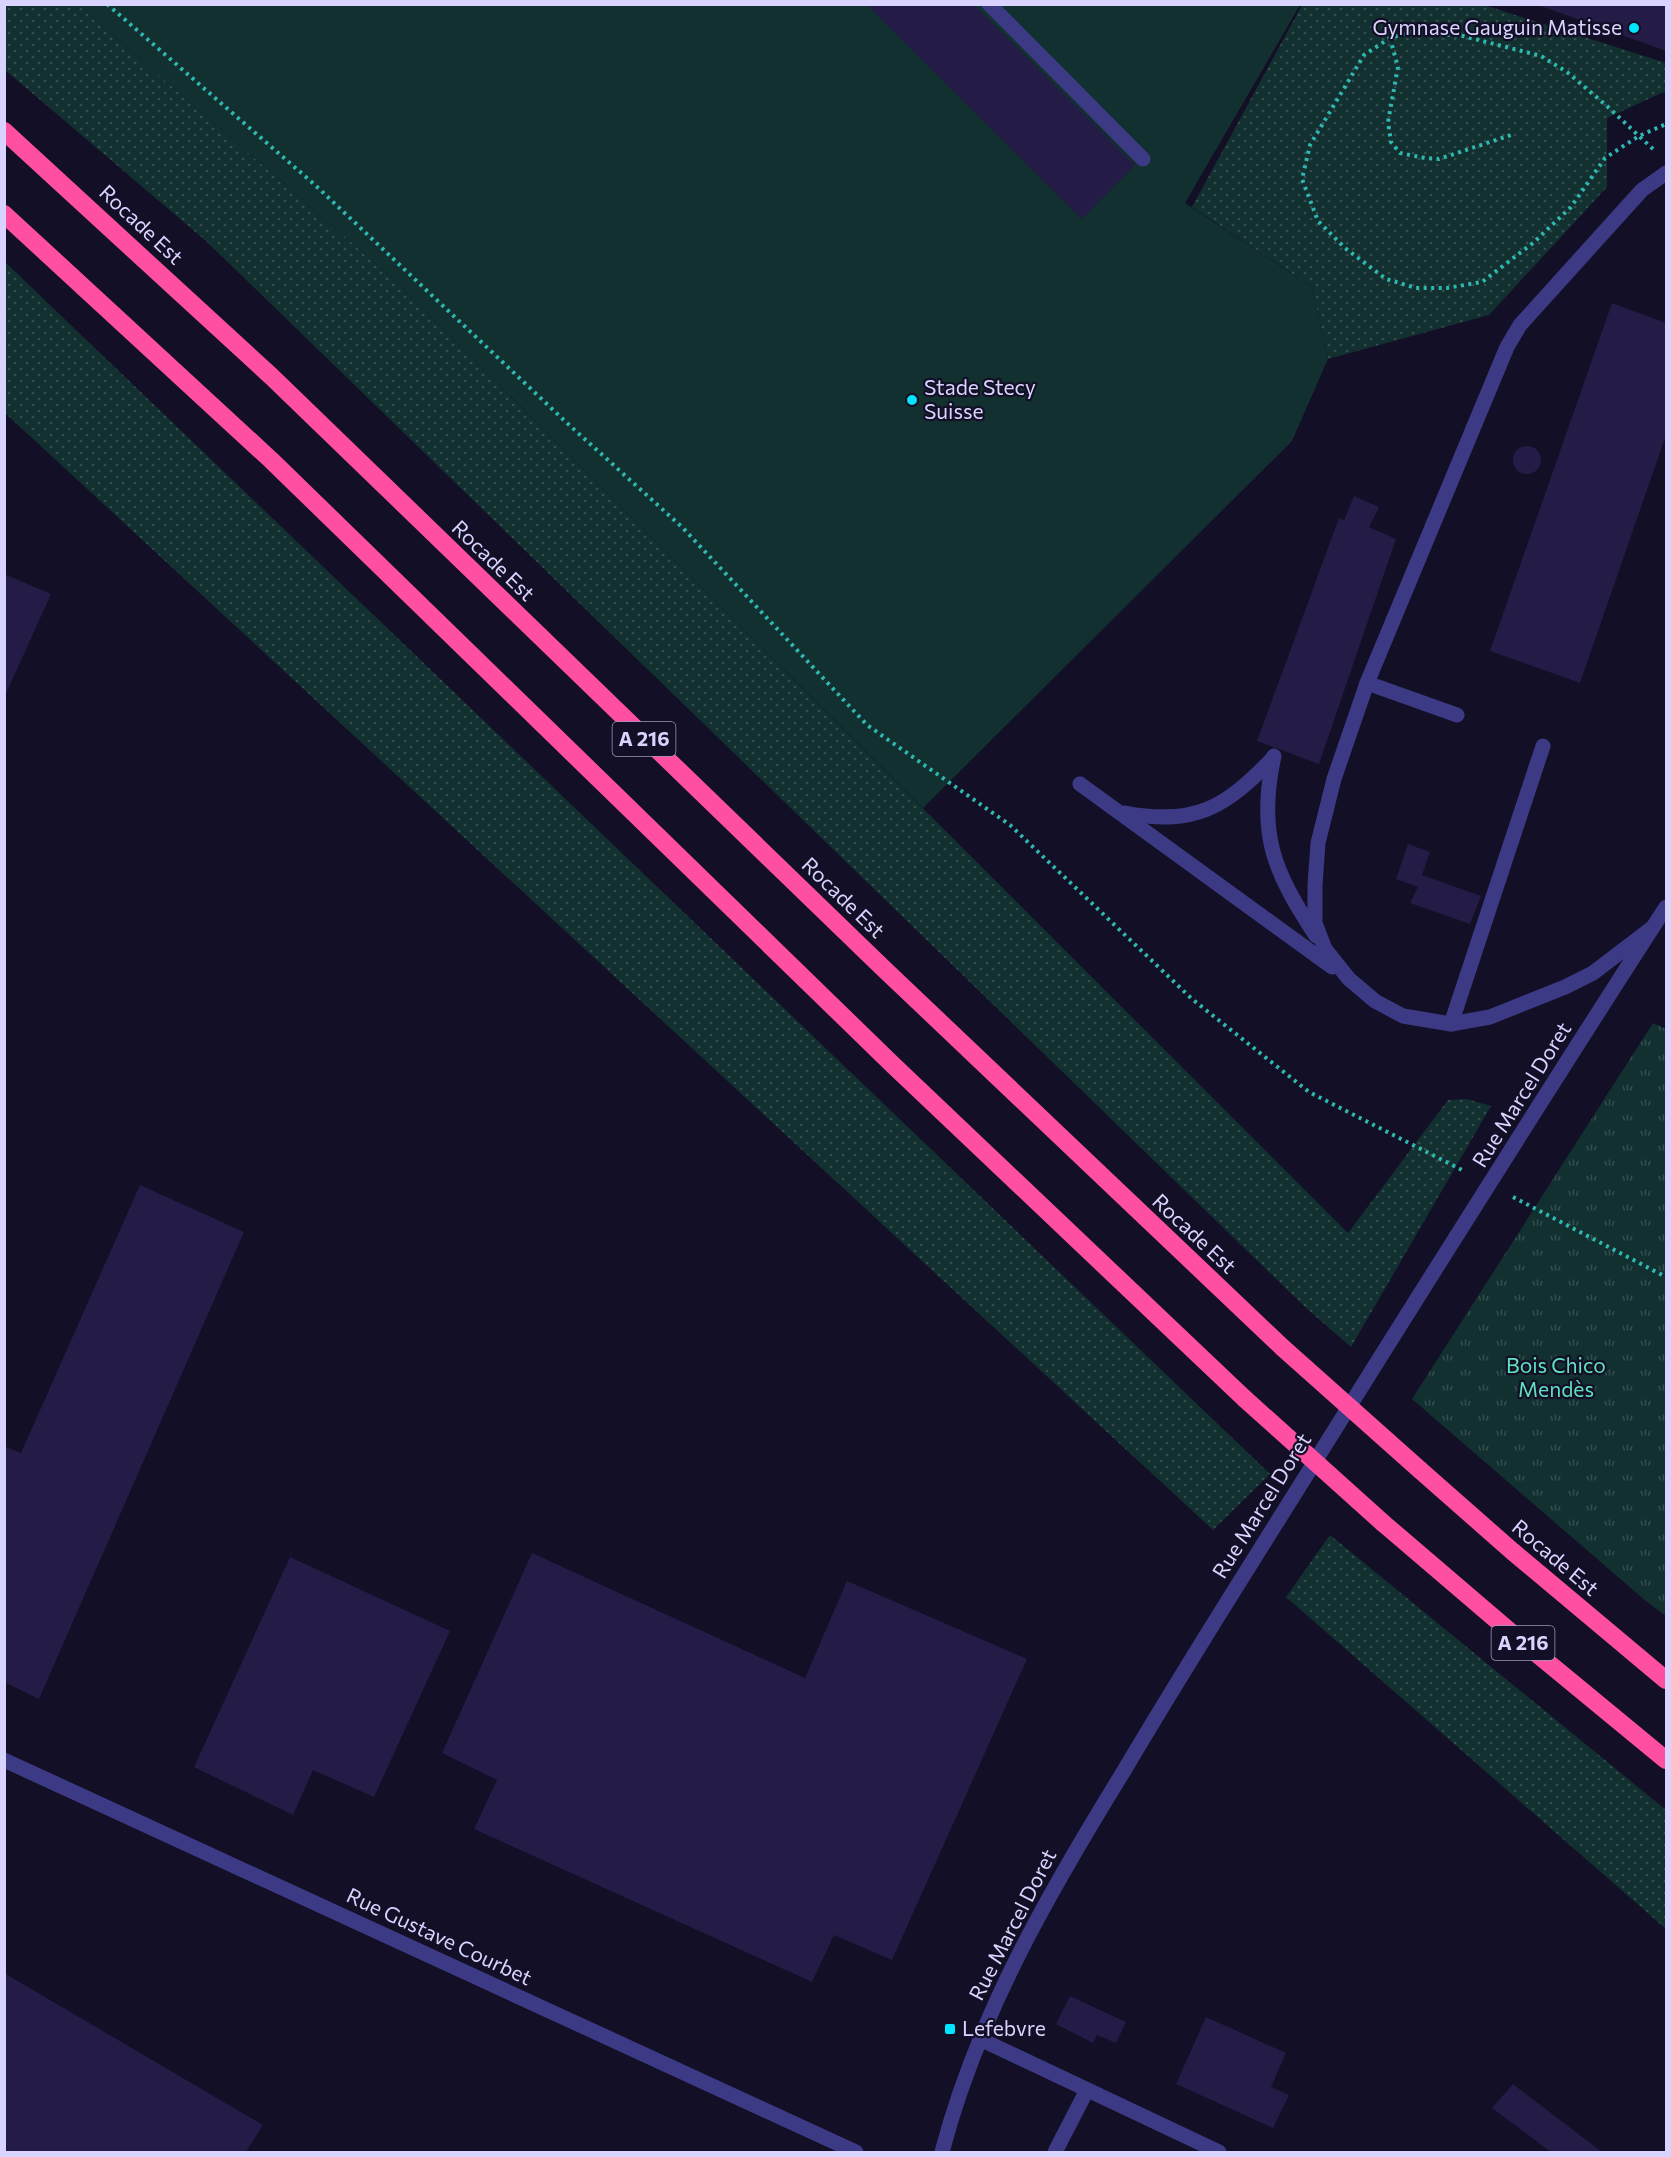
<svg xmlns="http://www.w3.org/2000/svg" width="1671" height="2157" viewBox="0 0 1671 2157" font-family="Commissioner,sans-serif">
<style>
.grass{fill:url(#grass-dots)}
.park{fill:url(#park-tufts)}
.pitch{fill:#12302f}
.building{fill:#241b47}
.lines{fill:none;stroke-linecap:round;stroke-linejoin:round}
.path{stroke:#2fb8b0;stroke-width:4;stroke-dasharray:3 4.5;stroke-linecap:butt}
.service{stroke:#3d3a85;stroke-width:15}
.minor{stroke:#3d3a85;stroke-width:15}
.motorway{stroke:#ff4fa3;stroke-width:18}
.motorway-bridge{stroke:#ff4fa3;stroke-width:18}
.poi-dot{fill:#00e5ff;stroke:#130f26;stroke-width:2}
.labels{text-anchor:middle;stroke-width:4.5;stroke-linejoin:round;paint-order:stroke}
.shield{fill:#130f26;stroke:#9e99be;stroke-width:1.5}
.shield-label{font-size:20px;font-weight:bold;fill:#d9d4ff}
.poi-label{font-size:21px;fill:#d9d4ff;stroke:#130f26;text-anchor:start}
.street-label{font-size:21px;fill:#d9d4ff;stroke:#130f26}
.park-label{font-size:21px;fill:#5fe0c0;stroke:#130f26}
</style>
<defs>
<pattern id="grass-dots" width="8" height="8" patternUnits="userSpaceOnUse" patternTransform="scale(1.5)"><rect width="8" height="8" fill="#12302f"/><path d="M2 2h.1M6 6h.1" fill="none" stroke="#344d4e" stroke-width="1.8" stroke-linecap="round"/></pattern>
<pattern id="park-tufts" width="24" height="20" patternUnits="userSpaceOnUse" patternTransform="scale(1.5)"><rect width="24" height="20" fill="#12302f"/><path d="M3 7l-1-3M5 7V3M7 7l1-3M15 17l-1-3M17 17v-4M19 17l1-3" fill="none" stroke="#344d4e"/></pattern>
</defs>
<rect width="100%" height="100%" fill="#130f26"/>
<g class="grass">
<path d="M5,5H78L389,275L1348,1233L1448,1100L1466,1099L1491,1106L1351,1347L1305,1307L206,241L5,70Z"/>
<path d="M1302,5H1484L1666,63V91L1607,118V187L1489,315L1328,359L1312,287L1192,207Z"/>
<path d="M4,261L1270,1474L1213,1530L5,413Z"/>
<path d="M1330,1535L1666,1810V1929L1286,1597Z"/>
</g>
<path class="park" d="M1653,1023L1666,1029V1616L1647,1602L1412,1399Z"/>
<path class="pitch" d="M78,5H1300L1185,203L1312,287L1328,359L1292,441L923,808L389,275Z"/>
<g class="building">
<path d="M866,4H973L1135,165L1082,219Z"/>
<path d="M1666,4V51L1538,5V4Z"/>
<path d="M1612,303L1666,323V435L1580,683L1490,651Z"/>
<circle cx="1527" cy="460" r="14"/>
<path d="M1354,496L1379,507L1369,527L1396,539L1319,764L1257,741L1339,518L1344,520Z"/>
<path d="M4,574L51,594L4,698Z"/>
<path d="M1408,844L1430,852L1422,875L1481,896L1470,924L1410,903L1418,887L1396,879Z"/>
<path d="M140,1185L244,1232L39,1699L4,1682V1446L21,1453Z"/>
<path d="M532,1553L805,1678L847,1581L1027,1659L892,1960L834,1935L812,1982L474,1829L497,1780L442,1753Z"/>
<path d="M290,1557L450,1631L374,1797L313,1770L293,1815L194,1767Z"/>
<path d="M4,1973L263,2125L246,2152H4Z"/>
<path d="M1070,1996L1126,2022L1116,2043L1097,2035L1093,2043L1056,2024Z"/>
<path d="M1206,2017L1286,2053L1271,2087L1289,2095L1273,2128L1176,2084Z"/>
<path d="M1513,2084L1602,2152H1551L1492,2108Z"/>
</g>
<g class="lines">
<g class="path">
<path d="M107,4L314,184L567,423L682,527L867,725L1010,825L1192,999L1309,1092L1464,1171"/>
<path d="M1390,38L1398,67L1388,122L1391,142L1400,153L1425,158L1439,159L1514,134"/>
<path d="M1653,149L1639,136L1608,107L1567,72L1541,56L1463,36L1410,32L1390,38L1364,55L1310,145L1302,179L1318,221L1345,248L1386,279L1416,288H1447L1482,282L1533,243L1571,207L1605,158L1639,136L1666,124"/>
<path d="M1513,1197L1666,1277"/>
</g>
<g class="service">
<path d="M989,4L1143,159"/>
<path d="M1367,683L1457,715"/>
<path d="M1274,756C1257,834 1274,872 1316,936"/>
<path d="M1080,784L1332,967"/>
<path d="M1125,813C1195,826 1225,808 1273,758"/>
<path d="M1652,928L1593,973L1565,987L1490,1017L1451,1024L1403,1016L1375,1001L1349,979L1325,949L1315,923V885L1318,843L1334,779L1367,683L1507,347L1520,325L1642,190L1666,173"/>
<path d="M1451,1024L1543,746"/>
<path d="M1055,2152L1087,2090"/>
</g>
<g class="minor">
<path d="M4,1760L856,2152"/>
<path d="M980,2039L1219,2152"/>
<path d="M942,2152C978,2015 1048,1894 1122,1774C1163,1705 1205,1637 1247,1570C1386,1348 1524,1126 1666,907"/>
</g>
<g class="motorway">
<path d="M4,131L272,377L883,968L1283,1348"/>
<path d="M4,214L271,460L893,1065L1245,1399"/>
<path d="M1420,1470L1512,1551L1666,1680"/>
<path d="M1383,1523L1507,1629L1666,1760"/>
</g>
<g class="motorway-bridge">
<path d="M1283,1348L1420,1470"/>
<path d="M1245,1399L1383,1523"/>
</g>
</g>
<g class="poi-dot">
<circle cx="1634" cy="28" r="6"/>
<circle cx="912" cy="400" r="6"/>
<rect x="944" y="2023" width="12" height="12" rx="3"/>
</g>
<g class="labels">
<g class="shield">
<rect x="612.5" y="722" width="63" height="34" rx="4.5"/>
<rect x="1491.5" y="1626" width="63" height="34" rx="4.5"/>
</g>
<g class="shield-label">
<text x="644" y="746">A 216</text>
<text x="1523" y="1650">A 216</text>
</g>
<g class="poi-label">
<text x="1622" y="35" text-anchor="end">Gymnase Gauguin Matisse</text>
<text x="924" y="395">Stade Stecy<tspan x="924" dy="24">Suisse</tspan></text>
<text x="962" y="2036">Lefebvre</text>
</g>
<g class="street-label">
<text transform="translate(141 225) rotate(43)" y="7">Rocade Est</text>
<text transform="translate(493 561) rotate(44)" y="7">Rocade Est</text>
<text transform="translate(843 898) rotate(44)" y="7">Rocade Est</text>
<text transform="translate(1522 1095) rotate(-58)" y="7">Rue Marcel Doret</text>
<text transform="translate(1194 1234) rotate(43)" y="7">Rocade Est</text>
<text transform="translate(1262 1506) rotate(-58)" y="7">Rue Marcel Doret</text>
<text transform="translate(1555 1558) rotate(40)" y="7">Rocade Est</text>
<text transform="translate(1013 1925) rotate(-63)" y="7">Rue Marcel Doret</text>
<text transform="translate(439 1937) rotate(25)" y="7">Rue Gustave Courbet</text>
</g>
<g class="park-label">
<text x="1556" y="1373">Bois Chico<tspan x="1556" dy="24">Mendès</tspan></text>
</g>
</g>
<rect width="1671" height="2157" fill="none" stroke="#d9d4ff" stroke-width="12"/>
</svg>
